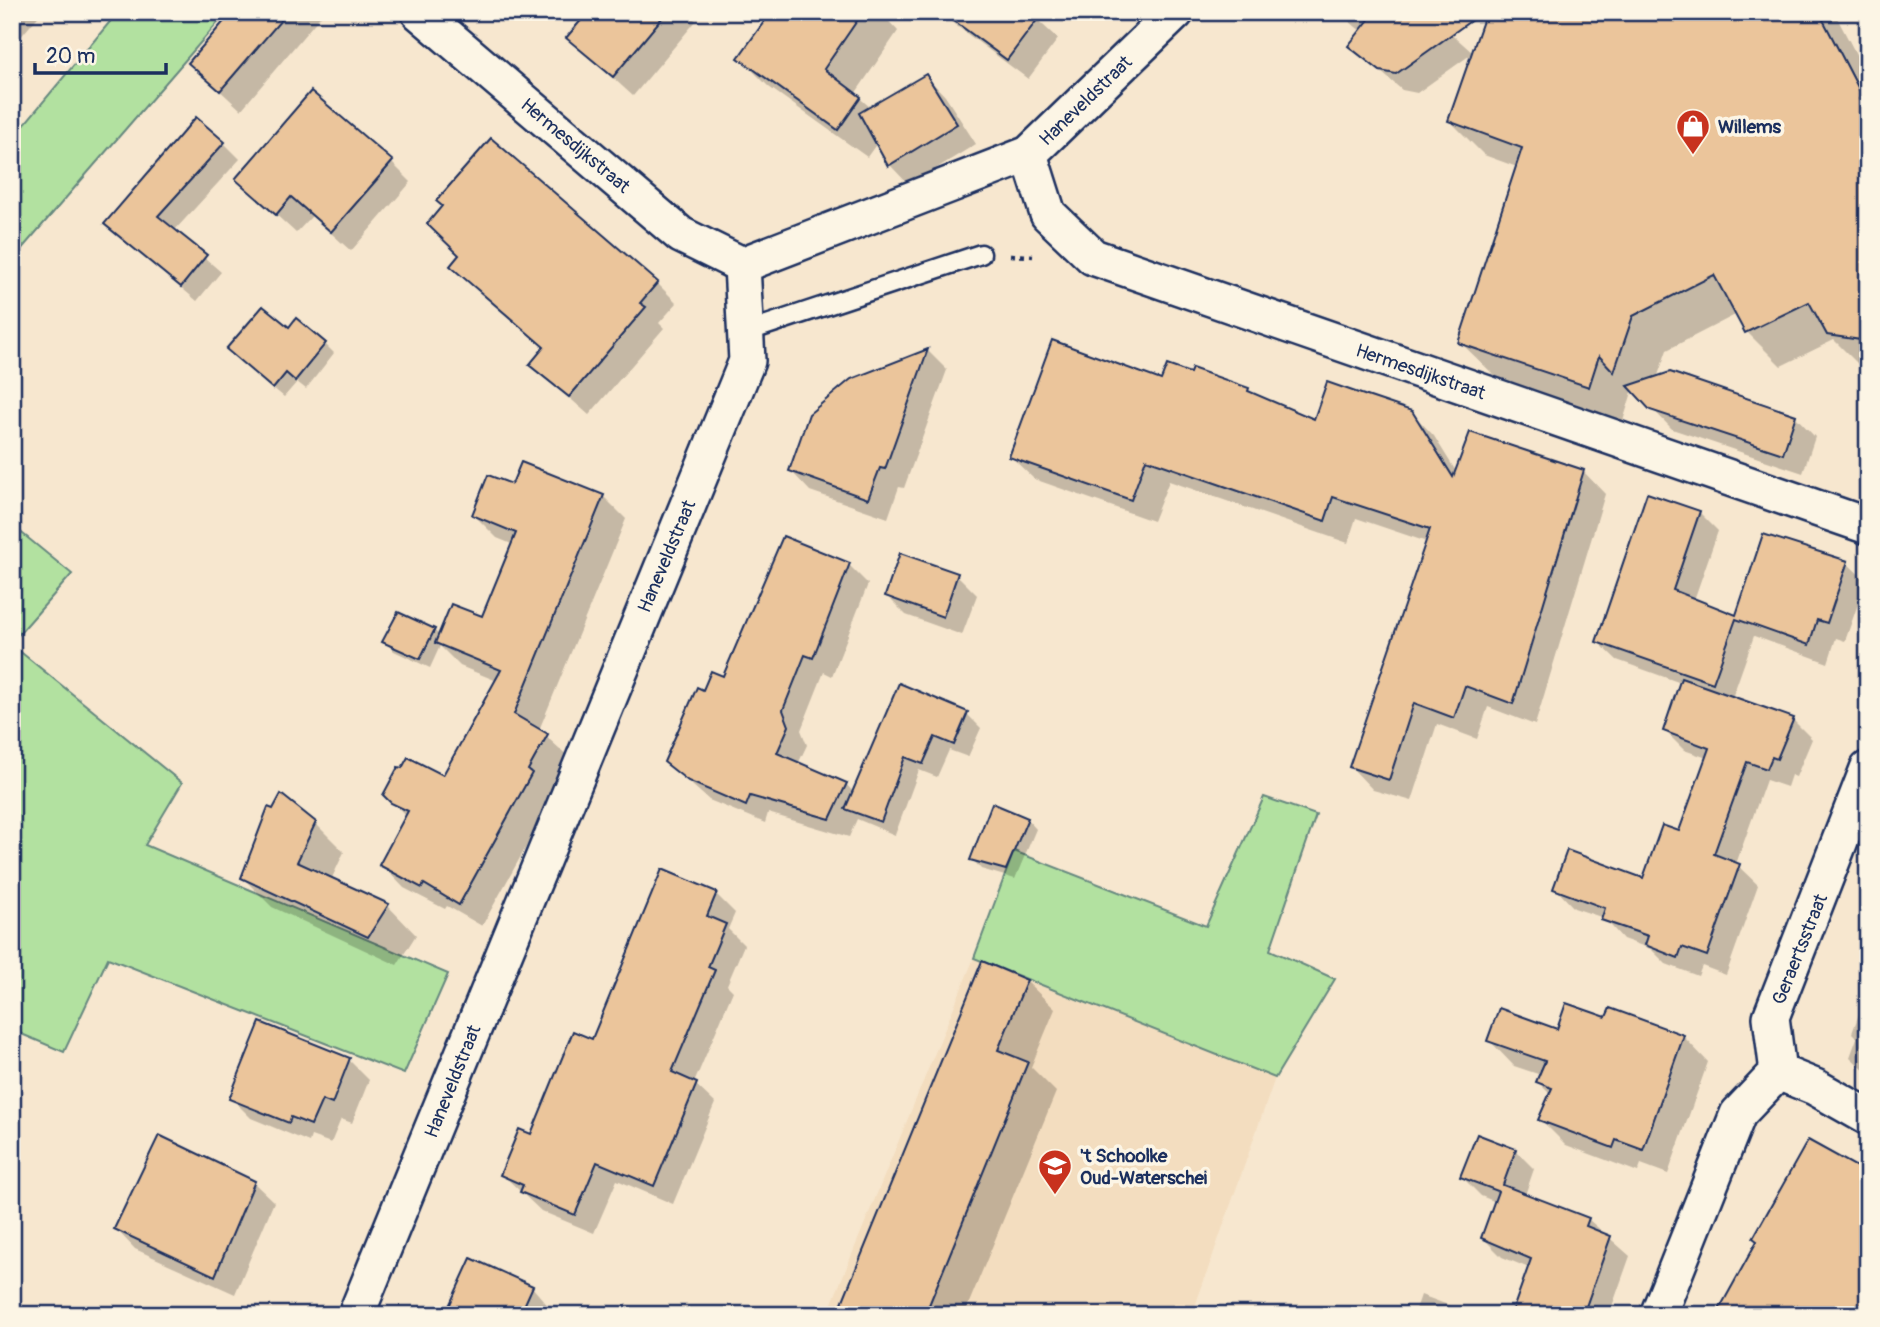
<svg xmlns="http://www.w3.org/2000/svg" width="1880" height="1327" viewBox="0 0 1880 1327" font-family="Pangolin,sans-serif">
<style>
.built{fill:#f3ddbf}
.green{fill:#b2e1a0;stroke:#66887f;stroke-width:2}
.shadow{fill:#0003}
.building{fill:#ebc59b;stroke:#1b2f5e;stroke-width:2}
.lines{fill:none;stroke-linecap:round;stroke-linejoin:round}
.service-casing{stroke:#1b2f5e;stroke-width:23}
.minor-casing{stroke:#1b2f5e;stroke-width:40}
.path{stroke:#1b2f5e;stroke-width:4.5;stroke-dasharray:5 5;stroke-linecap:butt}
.service{stroke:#fcf5e5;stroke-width:18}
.minor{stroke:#fcf5e5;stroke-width:35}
.labels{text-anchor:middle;stroke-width:7;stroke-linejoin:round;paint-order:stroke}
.street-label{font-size:19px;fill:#1b2f5e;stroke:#fcf5e5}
.poi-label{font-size:19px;font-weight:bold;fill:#1b2f5e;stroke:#fcf5e5;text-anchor:start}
</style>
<rect width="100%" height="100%" fill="#f7e7cf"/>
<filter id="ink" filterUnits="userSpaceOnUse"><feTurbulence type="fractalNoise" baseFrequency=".0143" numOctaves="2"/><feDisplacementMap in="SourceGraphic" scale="14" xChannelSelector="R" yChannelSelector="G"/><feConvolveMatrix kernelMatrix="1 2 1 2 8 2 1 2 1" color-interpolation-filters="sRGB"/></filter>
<g filter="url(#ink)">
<path class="built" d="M974,958L1275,1078L1192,1315H827Z"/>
<g class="green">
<path d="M118,12H227L12,260V139Z"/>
<path d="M12,525L72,574L12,642Z"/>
<path d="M12,645L182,783L145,845L448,974L404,1074L108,958L64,1052L12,1030Z"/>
<path d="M1264,797L1316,815L1270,950L1335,979L1275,1078L974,958L1014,851L1206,926Z"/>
</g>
<g class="shadow">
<path d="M12,12H42L12,47Z"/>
<path d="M234,12H324L241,110L190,63Z"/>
<path d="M591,12H687L696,21L633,96L569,38Z"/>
<path d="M773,12H880L898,31L855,94L871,108L926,76L945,96L976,144L909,185L890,165L877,143L867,157L769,87L740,58Z"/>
<path d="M938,12H1029L1058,39L1028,79Z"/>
<path d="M1338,12H1443L1436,20L1473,53L1417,93L1402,90L1351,46L1362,32Z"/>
<path d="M1589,12H1834L1868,77V370L1863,369L1834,340L1781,366L1747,332L1737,314L1667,350L1657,378L1670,374L1796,417L1815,437L1803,473L1672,429L1633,389L1623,421L1495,376L1460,342L1517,167L1484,155L1450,121Z"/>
<path d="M224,143L240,159L174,231L221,272L197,301L106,224Z"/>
<path d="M391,162L411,182L351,251L312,216L296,233L237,179Z"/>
<path d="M461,255L657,283L677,303L659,323L664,328L589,415L532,365L545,349L452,266Z"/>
<path d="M289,330L325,344L334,353L306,389L297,382L284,397L238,359Z"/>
<path d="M928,351L947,370L904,488L899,487L888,518L810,491L791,471L852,381Z"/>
<path d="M1163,383L1248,390L1253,395L1315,421L1411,412L1434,436L1457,473L1583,471L1605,494L1535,725L1488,707L1477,739L1437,724L1412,801L1373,790L1351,767L1427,542L1356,518L1348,543L1169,481L1153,521L1034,479L1011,457Z"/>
<path d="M513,486L603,496L626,519L539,730L570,758L550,794L554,797L482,926L447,906L445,909L404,888L382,865L407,817L385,794L443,778L497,681L460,666L440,646L430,668L394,651L384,641L434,630L440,636L483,618L514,545L497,538L474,515Z"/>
<path d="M1699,512L1718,531L1694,600L1737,617L1847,563L1866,581L1845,641L1836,638L1828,663L1754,636L1732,698L1793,720L1812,739L1796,777L1791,775L1787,787L1766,780L1736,864L1758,885L1726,975L1702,966L1698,976L1666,964L1651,949L1623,939L1604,918L1574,908L1555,888L1644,880L1680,833L1707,758L1684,750L1665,731L1681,683L1617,660L1598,642Z"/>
<path d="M901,555L957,575L977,595L962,635L906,615L887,596Z"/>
<path d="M849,565L868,584L832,676L824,672L801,730L807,745L798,764L846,784L854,793L900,685L967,714L981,728L968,757L949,750L937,777L919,770L895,835L857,819L849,837L768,813L765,823L709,800L666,762L704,692L724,679Z"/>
<path d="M1027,819L1036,829L1015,879L981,869L972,859Z"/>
<path d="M315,823L344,852L331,880L388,906L416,935L397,965L272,907L243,878Z"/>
<path d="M716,894L735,913L728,929L744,945L727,985L733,991L694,1083L715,1103L673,1204L617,1180L594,1233L541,1211L502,1174L531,1136L593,1041Z"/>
<path d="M983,963L1026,981L1055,1009L1031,1067L1056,1092L964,1315H839Z"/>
<path d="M1868,990V1074L1850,1057L1857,1038L1852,1033Z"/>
<path d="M1607,1019L1683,1036L1708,1062L1668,1174L1641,1164L1638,1172L1566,1145L1541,1120L1551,1095L1538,1082L1541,1075L1514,1066L1489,1040L1558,1031Z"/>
<path d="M261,1025L349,1060L369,1080L352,1123L341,1119L331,1143L311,1136L309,1142L251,1118L231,1098Z"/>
<path d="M1515,1150L1534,1169L1525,1195L1588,1219L1630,1256L1609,1315H1513L1529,1268L1502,1257L1483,1238L1496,1202L1481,1196L1462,1177Z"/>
<path d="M254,1183L274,1202L235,1294L135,1249L116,1229Z"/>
<path d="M532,1287L556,1315H447Z"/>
<path d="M1421,1295L1475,1315H1414Z"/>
</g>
<g class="building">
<path d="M232,12H288L220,91L188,63Z"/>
<path d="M588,12H667L613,77L566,38Z"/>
<path d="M771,12H863L824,69L861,97L838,130L738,58Z"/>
<path d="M942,12H1043L1007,60Z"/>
<path d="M1375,12H1483L1396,74L1380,71L1348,46Z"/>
<path d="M1486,12H1819L1862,95L1859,99L1868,116V341L1827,335L1809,302L1745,333L1714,275L1633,316L1614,372L1599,356L1589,387L1458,343L1522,148L1448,121Z"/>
<path d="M926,74L957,124L888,166L859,113Z"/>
<path d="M311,91L393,161L331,232L291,197L276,215L235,179Z"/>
<path d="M196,117L225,142L158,216L207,255L181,287L104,224Z"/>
<path d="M491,138L658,282L640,303L646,307L569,397L529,365L544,347L450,266L459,255L427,224L442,206L436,201Z"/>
<path d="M263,306L289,327L296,318L326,343L295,381L286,373L273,389L226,349Z"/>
<path d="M1052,340L1161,380L1167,365L1190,373L1192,368L1249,388L1248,391L1314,419L1327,382L1367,396L1412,411L1453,477L1470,432L1584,470L1513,704L1465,686L1454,718L1414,703L1389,780L1349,767L1430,529L1333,497L1325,521L1146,459L1131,500L1009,457Z"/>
<path d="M928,349L885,469L880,468L868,499L789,471L809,414L851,379Z"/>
<path d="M1670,372L1796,415L1783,454L1650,410L1628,386Z"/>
<path d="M521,462L604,495L514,714L548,734L528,770L532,773L459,905L424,884L422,888L379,865L408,811L391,803L383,795L398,767L402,768L408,757L443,775L501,670L435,643L451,604L482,616L516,533L472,515L488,475L512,484Z"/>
<path d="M1647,493L1700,511L1673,590L1736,615L1763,534L1848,561L1827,623L1817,620L1809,645L1736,619L1713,683L1596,642Z"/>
<path d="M783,536L850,563L813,658L805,655L783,710L789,726L777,753L847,783L830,819L750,796L746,806L688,781L664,762L697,687L703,690L711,671L723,676Z"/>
<path d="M900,553L958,573L943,617L885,596Z"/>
<path d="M398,612L435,629L420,659L382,642Z"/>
<path d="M1681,678L1794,718L1777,759L1772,757L1767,769L1747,762L1714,854L1740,864L1707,956L1682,947L1678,958L1645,945L1648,936L1601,920L1605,908L1553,889L1567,850L1643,878L1662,825L1679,831L1709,748L1663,731Z"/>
<path d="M899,683L968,712L954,745L935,737L923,764L905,757L881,822L845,809Z"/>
<path d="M281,794L316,822L297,862L389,904L368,937L241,878L268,807L273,809Z"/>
<path d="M992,803L1028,818L1006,870L970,860Z"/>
<path d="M662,869L717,892L707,916L726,924L708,967L715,970L672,1072L697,1083L654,1186L597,1162L575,1215L520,1192L523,1185L500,1175L519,1129L531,1134L573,1031L592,1039Z"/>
<path d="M982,961L1027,980L998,1050L1028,1062L925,1315H837Z"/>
<path d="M1566,1003L1606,1017L1610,1008L1684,1035L1643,1150L1616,1140L1613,1148L1538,1120L1552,1088L1536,1082L1545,1061L1487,1041L1499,1008L1557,1029Z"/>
<path d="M260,1022L350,1058L332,1104L322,1100L311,1125L291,1117L289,1123L229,1099Z"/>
<path d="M1477,1134L1516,1149L1503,1185L1589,1218L1586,1226L1611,1236L1583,1315H1511L1531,1259L1481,1238L1498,1191L1460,1177Z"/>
<path d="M159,1135L255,1181L215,1276L114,1229Z"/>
<path d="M1808,1140L1868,1173V1315H1716L1757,1241L1753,1238Z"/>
<path d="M471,1258L533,1286L520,1315H445Z"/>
</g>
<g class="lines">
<g class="service-casing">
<path id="service" d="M746,332L981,254"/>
</g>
<g class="minor-casing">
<g id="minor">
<path d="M419,12L681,235L742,265"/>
<path d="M1029,154L1048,214L1093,257L1868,526"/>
<path d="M742,265L1029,154L1176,12"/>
<path d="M1778,1072L1815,1087L1868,1117"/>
<path d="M356,1315L747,361L742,265"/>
<path d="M1658,1315L1738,1114L1778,1072L1771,1017L1868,769"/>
</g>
</g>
<path class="path" d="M1010,255L1033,256"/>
<use href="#service" class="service"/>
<use href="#minor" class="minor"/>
</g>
</g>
<defs>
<g id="shop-pin" transform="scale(1.75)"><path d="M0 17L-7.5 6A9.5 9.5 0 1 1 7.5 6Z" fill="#c8321e" stroke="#fcf5e5"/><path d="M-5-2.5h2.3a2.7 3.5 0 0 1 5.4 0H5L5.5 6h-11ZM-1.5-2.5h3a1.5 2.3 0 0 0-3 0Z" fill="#fff"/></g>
<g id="school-pin" transform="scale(1.75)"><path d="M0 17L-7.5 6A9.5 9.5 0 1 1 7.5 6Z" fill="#c8321e" stroke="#fcf5e5"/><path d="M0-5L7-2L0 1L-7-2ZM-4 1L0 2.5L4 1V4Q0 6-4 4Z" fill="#fff"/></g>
</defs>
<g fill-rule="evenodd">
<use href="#shop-pin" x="1693" y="126"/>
<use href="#school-pin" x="1055" y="1166"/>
</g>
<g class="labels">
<g class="street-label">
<text transform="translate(1085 100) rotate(-44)" y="7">Haneveldstraat</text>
<text transform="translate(576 145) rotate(40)" y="7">Hermesdijkstraat</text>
<text transform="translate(1421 371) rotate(19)" y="7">Hermesdijkstraat</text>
<text transform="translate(666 556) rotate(-67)" y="7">Haneveldstraat</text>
<text transform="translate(1799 949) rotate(-68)" y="7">Geraertsstraat</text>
<text transform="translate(452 1081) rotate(-68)" y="7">Haneveldstraat</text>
</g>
<g class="poi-label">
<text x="1718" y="133">Willems</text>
<text x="1080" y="1162">'t Schoolke<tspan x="1080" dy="22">Oud-Waterschei</tspan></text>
</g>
</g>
<rect width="1880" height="1327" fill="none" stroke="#fcf5e5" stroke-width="42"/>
<rect x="21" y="21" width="1838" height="1285" fill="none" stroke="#1b2f5e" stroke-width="2.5" filter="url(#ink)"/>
<path d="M35 63v10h131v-10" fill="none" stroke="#1b2f5e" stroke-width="3.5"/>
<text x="46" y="63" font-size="21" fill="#1b2f5e" stroke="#fcf5e5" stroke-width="5" paint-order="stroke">20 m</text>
</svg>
